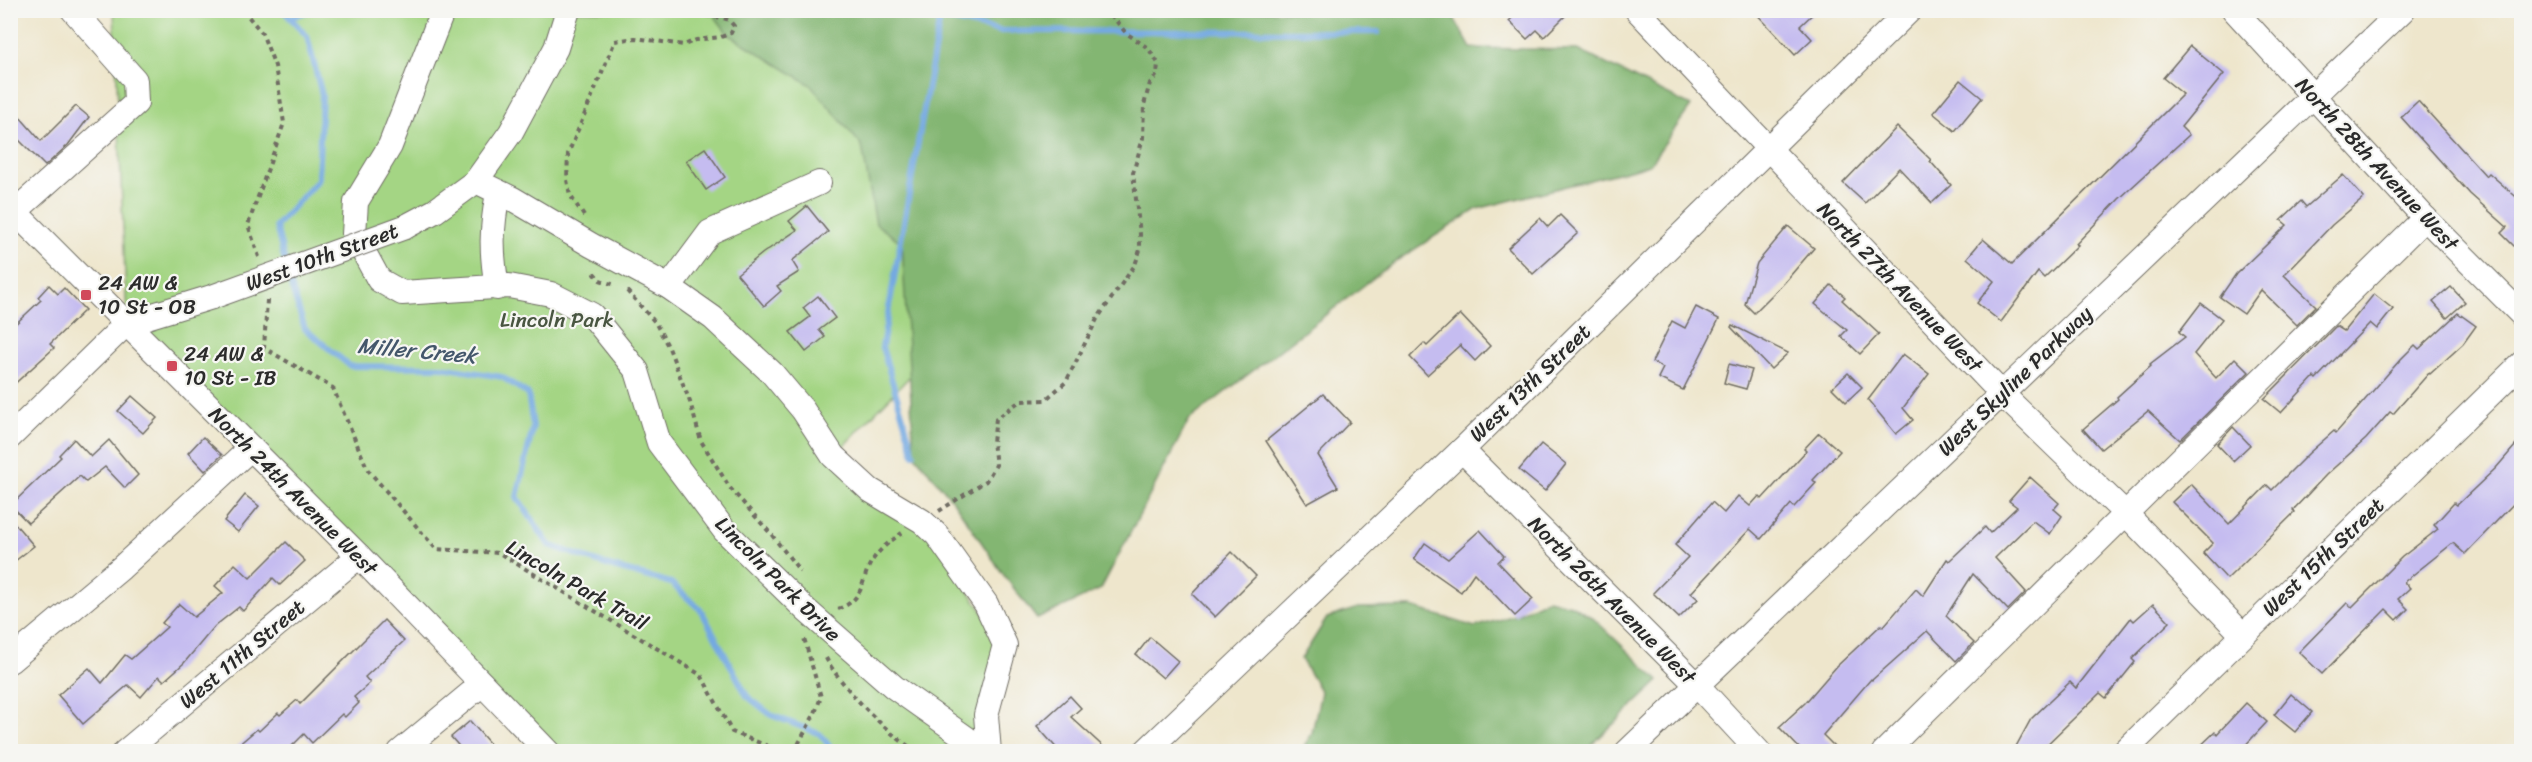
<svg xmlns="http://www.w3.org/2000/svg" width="2532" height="762" viewBox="0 0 2532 762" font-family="Sriracha,sans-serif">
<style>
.green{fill:#a4d584;stroke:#688058;stroke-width:1.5}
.forest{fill:#83b672;stroke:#57704e;stroke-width:1.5}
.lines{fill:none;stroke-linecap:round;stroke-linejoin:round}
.stream{stroke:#73a9e1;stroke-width:6}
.building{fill:#c5bcf0}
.minor-casing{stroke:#6f6c63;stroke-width:26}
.path{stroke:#6f6c63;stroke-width:4;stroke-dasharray:4.5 4.5;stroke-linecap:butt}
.minor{stroke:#fff;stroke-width:24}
.minor-bridge-casing{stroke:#6f6c63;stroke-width:26;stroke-linecap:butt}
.minor-bridge{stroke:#fff;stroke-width:24}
.poi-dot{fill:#d1495b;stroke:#f6f6f2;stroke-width:2}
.labels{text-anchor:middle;stroke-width:4.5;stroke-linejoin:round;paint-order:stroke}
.street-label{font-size:21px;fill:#2b2b2b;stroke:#f6f6f2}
.poi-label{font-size:21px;fill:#2b2b2b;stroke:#f6f6f2;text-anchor:start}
.park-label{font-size:21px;fill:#495641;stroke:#f6f6f2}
.water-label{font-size:22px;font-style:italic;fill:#44576b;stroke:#f6f6f2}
</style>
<rect width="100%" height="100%" fill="#f6f6f2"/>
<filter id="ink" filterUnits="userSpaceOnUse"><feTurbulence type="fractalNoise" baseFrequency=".0167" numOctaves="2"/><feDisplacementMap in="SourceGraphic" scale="12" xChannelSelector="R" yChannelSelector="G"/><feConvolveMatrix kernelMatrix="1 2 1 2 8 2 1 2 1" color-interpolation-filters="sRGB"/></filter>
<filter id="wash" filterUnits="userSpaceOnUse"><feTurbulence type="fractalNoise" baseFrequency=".008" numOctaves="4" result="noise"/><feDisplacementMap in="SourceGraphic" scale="24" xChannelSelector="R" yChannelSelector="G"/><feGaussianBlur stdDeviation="1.35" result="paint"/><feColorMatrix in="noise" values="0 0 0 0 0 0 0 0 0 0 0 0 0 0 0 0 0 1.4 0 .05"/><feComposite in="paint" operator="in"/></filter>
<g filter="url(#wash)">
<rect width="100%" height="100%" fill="#eee6cc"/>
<path class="green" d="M114,11H1037L1156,118L834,456L922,521L1005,645L989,751H548L127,323Z"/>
<g class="forest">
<path d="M711,11H1450L1471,48L1578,50L1691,106L1649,165L1477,209L1393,263L1189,420L1101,589L1037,619L1003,574L954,502L914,454L902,243L876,224L862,146L811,85L728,34Z"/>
<path d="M1548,599L1571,605L1593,618L1659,681L1585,751L1301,752L1312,733L1321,692L1301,659L1327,618L1358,608L1412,607L1475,627L1515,615Z"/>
</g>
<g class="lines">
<g class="stream">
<path d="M283,10L307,36L322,95L318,180L276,226L286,266"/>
<path d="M907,10L1000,31L1378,32"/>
<path d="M290,18L310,10"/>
<path d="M288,276L305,329L350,366L442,367L502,377L528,394L533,427L517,497L549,545L609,566L671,583L701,610L747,696L771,715L820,734L834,752"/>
<path d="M914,454L882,347L940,18"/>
</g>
</g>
<g id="blocks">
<g class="building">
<path d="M1520,10H1571L1544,37L1537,30L1527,39L1509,21Z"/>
<path d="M1753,10H1817L1800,26L1812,39L1795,55Z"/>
<path d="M2190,46L2224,74L2181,127L2189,135L2119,199L2076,244L2078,245L2044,278L2038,272L2001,322L1977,303L1994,281L1967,258L1983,239L2012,264L2183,94L2163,78Z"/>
<path d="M1960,80L1982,98L1955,131L1933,113Z"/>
<path d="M2418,101L2486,176L2489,173L2522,202V254L2501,233L2507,227L2470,194L2401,117Z"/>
<path d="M76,106L89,117L68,145L45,166L19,140L10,147V123L19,116L41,141Z"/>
<path d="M1897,127L1931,160L1930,161L1951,185L1932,203L1899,168L1865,203L1843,183Z"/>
<path d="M705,148L725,177L706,190L686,161Z"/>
<path d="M2343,175L2364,198L2332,225L2284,275L2316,306L2297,325L2261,290L2244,314L2220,297L2236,274L2287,225L2281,220L2301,201L2306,207Z"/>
<path d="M807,206L828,232L792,261L799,272L777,286L781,291L764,306L737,274L763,253L797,230L789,221Z"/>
<path d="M1560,215L1578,233L1533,274L1508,248L1540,218L1548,227Z"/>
<path d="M1788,226L1814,248L1784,283L1754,313L1745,304L1757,263Z"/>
<path d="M49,285L58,294L64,288L85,310L50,344L54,348L10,388V329L41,300L38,297Z"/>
<path d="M1831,285L1845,297L1842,300L1879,334L1860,354L1841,336L1847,330L1815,304Z"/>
<path d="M2451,287L2465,302L2447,318L2433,302Z"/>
<path d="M2374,294L2393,309L2377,329L2370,323L2316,379L2314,377L2281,413L2264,399L2336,326L2344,331Z"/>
<path d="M818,296L835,318L819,330L825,337L806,352L790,332L810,317L803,308Z"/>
<path d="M2201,303L2222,319L2194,354L2216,378L2235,358L2249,372L2180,440L2148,411L2101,449L2083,429L2118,399L2117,397L2151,366L2150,364L2185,337L2179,332Z"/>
<path d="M1696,307L1719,319L1683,390L1658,378L1663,368L1652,362L1672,321L1685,328Z"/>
<path d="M2458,313L2476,326L2463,344L2430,374L2429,373L2393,414L2390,412L2366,439L2326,475L2293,510L2295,512L2227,579L2203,553L2213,543L2172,502L2191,484L2229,524L2267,485L2272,490L2309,453L2334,431L2336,433L2400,360L2415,345L2419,349Z"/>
<path d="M1460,314L1490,346L1475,361L1460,345L1427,375L1410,357L1424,343L1427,346Z"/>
<path d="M1732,325L1788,353L1771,369L1731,327Z"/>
<path d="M1903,354L1929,374L1903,408L1913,420L1896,434L1868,400Z"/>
<path d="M1729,364L1752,370L1746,389L1724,383Z"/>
<path d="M1848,373L1862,387L1846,402L1832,388Z"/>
<path d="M1323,394L1350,422L1318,455L1338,487L1307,504L1266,441Z"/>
<path d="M132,396L157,418L143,433L118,411Z"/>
<path d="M2233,427L2250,445L2233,461L2217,444Z"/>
<path d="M1819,433L1840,451L1813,480L1816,483L1794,507L1791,504L1761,539L1750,529L1691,593L1698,599L1679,618L1653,593L1688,557L1675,545L1712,502L1724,513L1738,496L1750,506L1759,496L1762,499L1806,451L1804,449Z"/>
<path d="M203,437L222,455L205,471L188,453Z"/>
<path d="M2522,438V495L2465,554L2453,543L2404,582L2410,588L2398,599L2408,609L2397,620L2386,609L2322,674L2299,652L2347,603L2352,607L2402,557L2438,529L2434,525L2454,503L2457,505L2496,468Z"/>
<path d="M74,439L91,457L109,440L138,475L125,488L105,467L86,482L80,476L28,523L11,505L61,457L59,455Z"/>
<path d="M1541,444L1566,464L1545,491L1519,470Z"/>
<path d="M2030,477L2059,503L2054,509L2062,516L2050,534L2033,521L1995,558L2026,592L2008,610L1973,574L1946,616L1974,643L1956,661L1927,631L1872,680L1871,679L1823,735L1840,752H1803L1779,727L1805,703L1837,666L1881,625L1883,627L1916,589L1923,596L1947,559L1949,561L1985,527L1990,533L2017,507L2009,501Z"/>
<path d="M245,495L259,506L238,532L224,521Z"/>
<path d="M10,518L34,546L10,565Z"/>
<path d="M1480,530L1504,556L1498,562L1533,599L1515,616L1474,573L1461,592L1414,559L1425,543L1448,559Z"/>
<path d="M286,542L305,561L280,585L273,578L243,611L239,607L215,626L184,663L164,681L159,676L141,697L128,685L83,724L58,695L89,668L102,683L125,655L131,659L167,627L162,623L179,604L194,617L223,593L215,586L235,564L250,578Z"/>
<path d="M1232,552L1256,576L1215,617L1192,594Z"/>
<path d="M2153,604L2170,622L2132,659L2135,662L2106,698L2100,693L2039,752H2013L2031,719L2070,682L2076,688L2131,618L2134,621Z"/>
<path d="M384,620L404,641L365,677L370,683L354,697L359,703L345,717L342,714L312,743L304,734L286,752H230L257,729L259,731L278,713L280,715L297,700L300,704Z"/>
<path d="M1150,637L1178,661L1163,678L1136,655Z"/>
<path d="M2291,694L2312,712L2295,732L2274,715Z"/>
<path d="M1070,696L1081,708L1071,717L1109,752H1060L1037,726Z"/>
<path d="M2246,703L2267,722L2239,752H2194L2215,732L2217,734Z"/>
<path d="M470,721L497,752H464L451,737Z"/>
</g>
</g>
</g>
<g filter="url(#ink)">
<use href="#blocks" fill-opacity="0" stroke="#6f6c63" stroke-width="1.5"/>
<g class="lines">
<g class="minor-casing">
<g id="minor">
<path d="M443,10L390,146L356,202L354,234L379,280L402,293L509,286L551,294L592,315L637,371L659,443L725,531L806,610L894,687L986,752"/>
<path d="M1637,10L2002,394L2126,514L2243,635"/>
<path d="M2234,10L2425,218L2522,315"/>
<path d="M476,181L513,199L591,245L669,287L713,318L772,373L803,410L833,456L870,490L922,521L937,535L986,604L1005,645L986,715L989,752"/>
<path d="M10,207L359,556L548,752"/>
<path d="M10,216L136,103L135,80L73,10"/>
<path d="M405,227L435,211L476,181L511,132L556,48L568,10"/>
<path d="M669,287L710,232L819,183"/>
<path d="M497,288C491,251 491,230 498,193"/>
<path d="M10,437L127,323L212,297"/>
<path d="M1462,450L1696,684L1759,752"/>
<path d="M10,661L121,568L251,448"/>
<path d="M125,752L359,556"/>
<path d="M400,752L482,684"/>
<path d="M1145,752L1462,450L1910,10"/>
<path d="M1627,752L2403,10"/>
<path d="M1884,752L2425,218"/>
<path d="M2124,752L2522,363"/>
</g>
</g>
<g class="path">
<path d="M243,10L262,33L275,66L284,123L248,225L259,257"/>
<path d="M584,216L570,195L567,180L568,154L615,41L635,38L684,45L696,40L721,37L731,33L734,26L729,20L723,18L658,10"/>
<path d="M594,273L600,280L615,285"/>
<path d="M627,291L655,322L669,348L690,402L701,441L730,488L771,534L800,571"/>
<path d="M267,300L264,348L333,388L368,470L436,549L499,553L701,675L732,732L783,752"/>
<path d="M939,511L986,481L996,465L993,442L996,419L1020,401L1045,400L1066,382L1097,319L1135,265L1140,250V234L1133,173L1143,138L1144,105L1150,83L1157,75L1158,63L1148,48L1126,33L1107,10"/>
<path d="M838,609C868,598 859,578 874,558C881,548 892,540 902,533"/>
<path d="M826,658C839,684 892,740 919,752"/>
<path d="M794,752L815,713L821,697L804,638"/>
</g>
<use href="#minor" class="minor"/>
<g class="minor-bridge-casing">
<path id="minor-bridge" d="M212,297L405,227"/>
</g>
<use href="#minor-bridge" class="minor-bridge"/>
</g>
</g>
<g class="poi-dot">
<rect x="80" y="289" width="12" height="12" rx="3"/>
<rect x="166" y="360" width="12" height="12" rx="3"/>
</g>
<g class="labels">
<g class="street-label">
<text transform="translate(2377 164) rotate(47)" y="7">North 28th Avenue West</text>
<text transform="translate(322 257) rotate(-20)" y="7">West 10th Street</text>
<text transform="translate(1900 287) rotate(46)" y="7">North 27th Avenue West</text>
<text transform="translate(2015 381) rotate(-44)" y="7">West Skyline Parkway</text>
<text transform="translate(1530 383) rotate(-44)" y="7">West 13th Street</text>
<text transform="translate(293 491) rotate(45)" y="7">North 24th Avenue West</text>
<text transform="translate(2323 557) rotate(-44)" y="7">West 15th Street</text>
<text transform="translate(778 579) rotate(45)" y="7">Lincoln Park Drive</text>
<text transform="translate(577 585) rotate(30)" y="7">Lincoln Park Trail</text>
<text transform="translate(1612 600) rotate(45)" y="7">North 26th Avenue West</text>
<text transform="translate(242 654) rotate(-40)" y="7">West 11th Street</text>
</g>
<g class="poi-label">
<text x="98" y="290">24 AW &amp;<tspan x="98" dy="24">10 St - OB</tspan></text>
<text x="184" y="361">24 AW &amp;<tspan x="184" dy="24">10 St - IB</tspan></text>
</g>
<g class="park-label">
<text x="557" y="327">Lincoln Park</text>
</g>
<g class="water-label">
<text transform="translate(417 350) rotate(5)" y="8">Miller Creek</text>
</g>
</g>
<rect width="2532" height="762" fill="none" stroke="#f6f6f2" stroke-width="36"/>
</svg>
